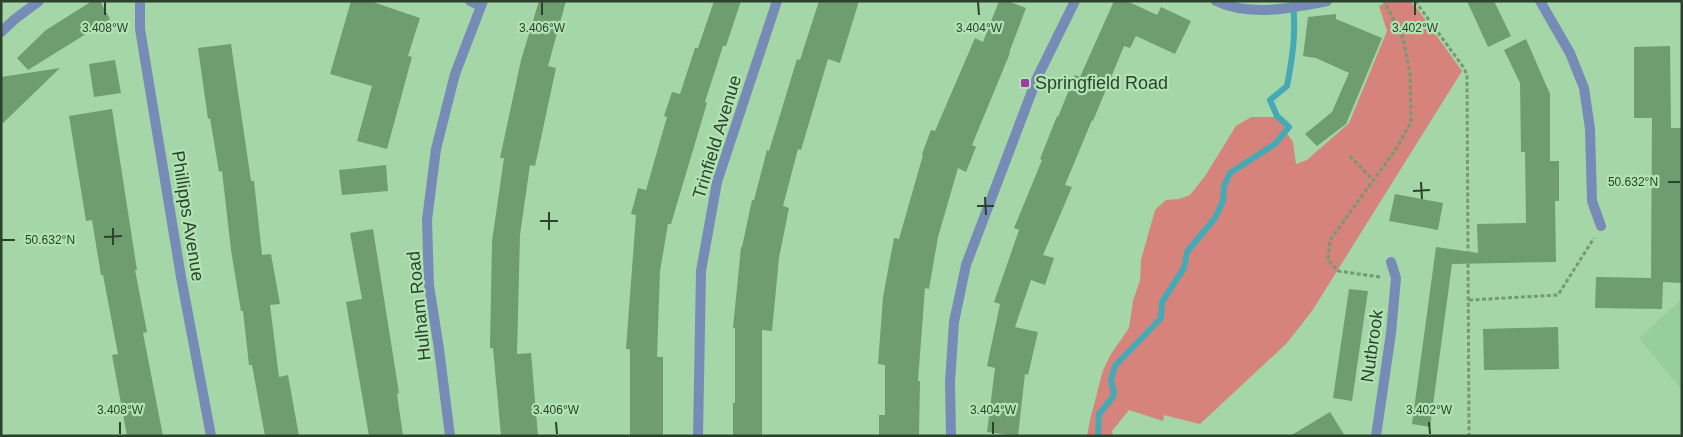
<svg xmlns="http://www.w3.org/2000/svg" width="1683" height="437" viewBox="0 0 1683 437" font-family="Helvetica,sans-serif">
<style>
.built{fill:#97cf9a}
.green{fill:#d6837c}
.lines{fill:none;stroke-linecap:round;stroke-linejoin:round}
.stream{stroke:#45aab6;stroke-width:6}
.building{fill:#6e9e70}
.path{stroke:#749975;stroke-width:3;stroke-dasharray:4 2.5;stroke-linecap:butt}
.minor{stroke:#778bb7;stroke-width:10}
.tertiary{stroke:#778bb7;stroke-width:10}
.ticks{fill:none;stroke:#2d422e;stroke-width:2}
.poi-dot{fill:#9e3da3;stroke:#b1e4b3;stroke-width:2}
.labels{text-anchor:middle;stroke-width:4.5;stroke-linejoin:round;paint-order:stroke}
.poi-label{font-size:18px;fill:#2d422e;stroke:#b1e4b3;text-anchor:start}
.street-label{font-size:18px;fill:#2d422e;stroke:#b1e4b3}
.ticks-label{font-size:12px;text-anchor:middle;fill:#2d422e;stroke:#b1e4b3;stroke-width:4.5;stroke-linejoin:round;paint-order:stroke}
</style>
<rect width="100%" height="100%" fill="#a5d6a7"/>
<path class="built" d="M1682,299V390L1639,338Z"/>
<path class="green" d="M1390,1H1410L1418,10L1462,71L1312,311L1286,344L1200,424L1164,415L1163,421L1129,410L1112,431L1113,436H1087L1090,420L1103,370L1111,354L1129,328L1133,301L1140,280L1141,260L1155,210L1166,200L1179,199L1190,195L1205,176L1236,126L1251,117H1284V129L1293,142L1296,164L1307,160L1349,123L1387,31L1379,6Z"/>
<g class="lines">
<path class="stream" d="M1098,436L1099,414L1112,398L1114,393L1111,380L1115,366L1161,318L1162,302L1184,268L1187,252L1215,218L1223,201L1224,186L1230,173L1275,144L1289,127L1277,116L1270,100L1287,86C1293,55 1296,33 1293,1"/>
</g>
<g class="building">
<path d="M92,1H100L110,19L28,70L17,58L46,30Z"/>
<path d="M351,1H370L420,18L408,56L412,57L387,149L357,141L372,86L330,74Z"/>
<path d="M539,1H566L548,66L556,68L535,166L530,165L520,235L517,354L531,353L538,436H501L493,348H490L492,241L504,158H500L521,60Z"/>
<path d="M714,1H741L726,46H723L705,102L707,103L671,224H668L660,271L657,357H663V436H630V349H626L636,215L631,214L638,188L646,190L667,117L664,116L672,92L680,94L695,48H698Z"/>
<path d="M819,1H859L840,63L828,59L801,150L798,149L783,206L789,208L779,258L772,331L762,330V436H733V403H735V328H733L741,247H742L752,200H754L767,150L769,151L797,59L800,60Z"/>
<path d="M999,1H1008L1026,8L1009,53H1010L972,145L976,147L966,172L958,168L938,237L929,289L925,288L918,381H920L919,436H879V415H885V365L878,364L883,297L894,238L899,239L923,155L922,154L931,130L935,131L975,38L983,42Z"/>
<path d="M1114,1H1127L1157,15L1161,7L1191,21L1175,54L1136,36L1130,48L1124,46L1093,121L1092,120L1065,185L1072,187L1043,255L1054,258L1045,285L1031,280L1015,327L1038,332L1028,375L1025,374L1018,436L987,432L995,368L987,366L1000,304L994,302L1019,230L1014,228L1042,160L1040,159L1057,116L1058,117L1075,75L1080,77Z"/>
<path d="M1467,1H1494L1511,36L1488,47Z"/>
<path d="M1336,14V19L1382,38L1346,124L1317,146L1305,134L1332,112L1349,73L1316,58L1303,56L1308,17Z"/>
<path d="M1526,39L1550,94V161H1559V201H1555L1556,262L1452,264L1430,427L1412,424L1436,247L1478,253L1477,224L1526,223L1525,152H1521L1520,83L1504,50Z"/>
<path d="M231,44L251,181H254L262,255L271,254L280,304L270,305L279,377L288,375L299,436H265L252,365H249L243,311H241L231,250L222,171L219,172L210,118L208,119L198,48Z"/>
<path d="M1670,46L1671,128H1682V283L1663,282L1662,309L1595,308L1596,277L1651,278L1652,118H1634V47Z"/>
<path d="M115,60L121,93L94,97L89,64Z"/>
<path d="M60,68L1,125V77Z"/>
<path d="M112,109L137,270H135L147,332L143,333L163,436H127L112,355L118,354L103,275H101L92,220L86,221L69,116Z"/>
<path d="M386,165L388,191L342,195L339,170Z"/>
<path d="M1395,194L1443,203L1438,230L1389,221Z"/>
<path d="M373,229L399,393L397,394L403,436H369L346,302L362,299L350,233Z"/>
<path d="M1349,289L1368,291L1352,401L1333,398Z"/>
<path d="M1558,327L1559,369L1484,370L1483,329Z"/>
<path d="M1330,412L1345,436H1290Z"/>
</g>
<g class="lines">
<g class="path">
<path d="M1415,1L1464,68L1467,75L1469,436"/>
<path d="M1350,156L1373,180"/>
<path d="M1380,277L1338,271L1328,260L1330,240L1396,149L1411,122L1410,74L1403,38L1384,1"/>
<path d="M1469,300L1558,295L1594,238"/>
</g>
<g class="minor">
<path d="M140,1V29L181,277L211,436"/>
<path d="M470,1L481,6"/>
<path d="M1216,1C1250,17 1292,8 1327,1"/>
<path d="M1540,1L1570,53L1584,88L1590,129L1592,201L1601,226"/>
<path d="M1,32L15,19L39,1"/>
<path d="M698,436L701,271L717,182L777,1"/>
<path d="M951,436L950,382L954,322L966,265L1037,78L1075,1"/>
<path d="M1376,436L1391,333L1396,278L1391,262"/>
</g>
<path class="tertiary" d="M450,436L439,349L429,285L427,220L436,149L455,74L483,1"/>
</g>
<path class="ticks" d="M105,2V15M542,2V15M978,2L979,15M1415,2V15M1421,182L1422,199M1668,182H1680M1413,191L1430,190M985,197L986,215M977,206H994M549,212V230M540,221H558M113,228V245M104,237L122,236M2,240H15M120,422V434M556,422L557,434M993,422V434M1429,422L1430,434"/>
<rect class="poi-dot" x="1020" y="78" width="10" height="10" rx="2.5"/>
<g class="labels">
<g class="poi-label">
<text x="1035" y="89">Springfield Road</text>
</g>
<g class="street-label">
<text transform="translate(717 137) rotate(-73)" y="6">Trinfield Avenue</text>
<text transform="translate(188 216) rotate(81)" y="6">Phillipps Avenue</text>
<text transform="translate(419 306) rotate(-96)" y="6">Hulham Road</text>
<text transform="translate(1372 346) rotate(-82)" y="6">Nutbrook</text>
</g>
</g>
<g class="ticks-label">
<text x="105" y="32">3.408°W</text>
<text x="542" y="32">3.406°W</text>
<text x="979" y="32">3.404°W</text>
<text x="1415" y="32">3.402°W</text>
<text x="1633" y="186">50.632°N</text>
<text x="50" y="244">50.632°N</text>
<text x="120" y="414">3.408°W</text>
<text x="556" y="414">3.406°W</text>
<text x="993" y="414">3.404°W</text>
<text x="1429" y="414">3.402°W</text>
</g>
<rect width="1683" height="437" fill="none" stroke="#2d422e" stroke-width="5"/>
</svg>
